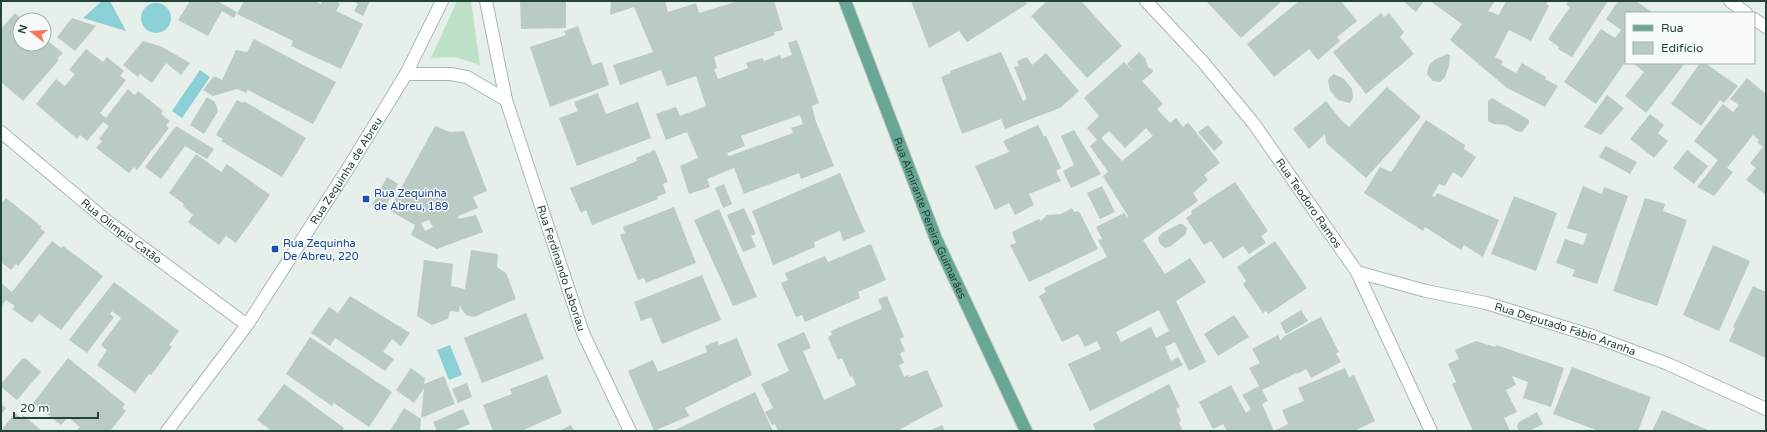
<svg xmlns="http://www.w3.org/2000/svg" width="1767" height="432" viewBox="0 0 1767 432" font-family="'Varela Round',sans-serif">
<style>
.green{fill:#bee1c5}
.water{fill:#8bcfd7}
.building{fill:#bacbc3;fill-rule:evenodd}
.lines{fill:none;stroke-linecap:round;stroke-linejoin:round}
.minor-casing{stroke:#a8b8b1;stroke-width:14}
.major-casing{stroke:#c1cac8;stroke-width:14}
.minor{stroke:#fff;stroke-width:12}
.major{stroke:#67a794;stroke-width:12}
.transit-dot{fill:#1a4fb4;stroke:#f7fbf9;stroke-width:1.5}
.labels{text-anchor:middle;stroke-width:3;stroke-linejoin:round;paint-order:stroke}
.street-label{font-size:11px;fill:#234339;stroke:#f7fbf9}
.transit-label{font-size:11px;fill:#164399;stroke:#f7fbf9;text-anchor:start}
</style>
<rect width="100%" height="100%" fill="#e6efea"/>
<path class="green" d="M457,1H471L480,65L455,57L431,58Z"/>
<g class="water">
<path d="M102,1H110L126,31L83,18Z"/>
<circle cx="156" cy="18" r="15"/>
<path d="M200,70L210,77L182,118L172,111Z"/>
<path d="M450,345L462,375L449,380L437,350Z"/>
</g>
<g class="building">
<path d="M190,1H217L237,12L234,18L222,11L208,36L178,20Z"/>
<path d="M244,1H315L321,4L322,1H336L340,4L336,11L363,24L341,69L291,46L293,41L237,14Z"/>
<path d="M353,1H370L363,16L354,11L358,4Z"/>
<path d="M520,1H566V28L521,29Z"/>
<path d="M611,1H665L668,12L696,3L699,13L738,1H774L783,30L774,32L775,35L714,57L717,68L714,69L718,79L748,68L746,63L762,58L764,61L780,55L781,59L792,55L788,43L797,40L819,103L812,106L815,119L834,166L801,179L799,173L744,194L734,168L707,179L710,187L689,194L680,166L698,158L687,132L666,140L656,114L676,107L680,116L706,106L696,76L667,86L661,70L620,85L613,65L653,52L634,7L610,15ZM800,115L803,124L791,128L793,133L729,156L727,153L745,146L741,136Z"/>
<path d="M911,1H1025L1027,4L967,42L959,31L929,48Z"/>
<path d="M1047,1H1081L1122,46L1087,78L1031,16Z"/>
<path d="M1206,1H1282L1241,38Z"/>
<path d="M1299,1H1341L1357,21L1337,37L1340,41L1318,60L1309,49L1274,77L1247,44Z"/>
<path d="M1403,1H1424L1416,12Z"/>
<path d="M1430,1H1495L1488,11L1499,15L1506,1H1548L1546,4L1549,6L1531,41L1509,30L1495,57L1503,61L1501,65L1516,73L1522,63L1546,77L1545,79L1558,86L1545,107L1507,88L1450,40L1462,24Z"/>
<path d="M1568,1H1608L1572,57L1558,49L1559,47L1548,39L1570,7L1566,5Z"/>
<path d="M1618,1H1636L1653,13H1626V61L1596,104L1564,82L1601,29L1615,38L1621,30L1606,19Z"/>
<path d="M15,13L23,20H20V44H44V38L63,53L57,59L59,60L23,101L1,82V29Z"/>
<path d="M1381,13L1384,17L1389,13L1404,32L1400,37L1414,54L1366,94L1333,52Z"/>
<path d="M72,18L96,26L75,51L57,37Z"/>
<path d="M578,26L592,65L602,62L609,85L550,107L530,47L566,35L564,31Z"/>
<path d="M254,39L336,82L313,124L248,90L246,93L237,89L213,96L203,90L214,76L222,80L236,50L247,52Z"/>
<path d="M143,41L162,47L190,63L181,75L166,63L152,83L140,74L138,77L123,65Z"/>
<path d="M86,49L103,62L107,57L124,71L120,76L126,80L100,113L106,118L128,89L135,95L138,91L163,111L161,114L170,121L166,125L169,128L137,170L134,167L129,173L96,148L102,141L99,139L109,126L103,122L87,141L80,135L77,139L36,104L56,79L65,86L75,74L69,70Z"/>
<path d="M1001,52L1023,101L1027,99L1014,67L1019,66L1017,61L1027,57L1032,65L1046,53L1079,91L1060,108L1005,129L1001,119L962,134L941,77L951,73L950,71Z"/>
<path d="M1139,52L1145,58L1148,67L1153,70L1152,73L1142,81L1163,104L1157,109L1170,123L1176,118L1183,127L1188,122L1220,163L1204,175L1208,180L1193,193L1198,201L1143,240L1165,274L1190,258L1206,282L1176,301L1206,362L1189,371L1175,342L1165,347L1171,361L1178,357L1183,365L1090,411L1068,364L1101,349L1097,341L1085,347L1078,334L1062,342L1039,296L1046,292L1044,288L1107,257L1098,240L1102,239L1096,227L1124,213L1127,217L1128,216L1103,176L1108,172L1090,146L1097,140L1087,128L1099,116L1084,98L1124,62L1135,74L1127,64ZM1146,128L1153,136L1122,161L1101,138L1109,131L1125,148ZM1159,310L1169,331L1156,338L1151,327L1121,342L1116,332Z"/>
<path d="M1447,54L1450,55L1449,66L1445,77L1440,82L1433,81L1427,74L1429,65L1436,59Z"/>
<path d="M1633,63H1685L1646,113L1625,96L1644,72Z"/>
<path d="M1700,63H1705L1738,86L1724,103L1720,100L1701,126L1671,104Z"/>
<path d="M1334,74L1344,79L1352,89L1353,98L1350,103L1338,100L1330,90L1328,81L1329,78Z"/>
<path d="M1747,78L1766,94V195L1746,180L1756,168L1750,163L1763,147L1757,142L1759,140L1753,135L1727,168L1733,172L1714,196L1697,187L1718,160L1694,141L1723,104L1733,112L1739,105L1730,99Z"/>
<path d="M1387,87L1420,116V118L1366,178L1326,143L1325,134L1309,149L1293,129L1326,101L1341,120L1349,127Z"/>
<path d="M598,93L606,114L638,102L651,138L577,166L559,118L578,111L574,102Z"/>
<path d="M1607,95L1624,108L1601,135L1584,127Z"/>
<path d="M207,97L215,102L218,111L204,134L190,125Z"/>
<path d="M1492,98L1529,120V123L1522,132L1516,131L1506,125L1494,124L1488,121V101Z"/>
<path d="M237,100L243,103L244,101L306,138L282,177L221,141L223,139L216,135Z"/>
<path d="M1650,114L1664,125L1658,133L1668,141L1654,158L1630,139Z"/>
<path d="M1426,120L1465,145L1464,149L1476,157L1462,178L1453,172L1445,186L1439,184L1432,196L1435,197L1437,193L1499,220L1483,257L1464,245L1461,250L1425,227L1423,231L1364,193L1380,167L1391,172Z"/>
<path d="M1038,125L1044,136H1046L1061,168L1056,171L1061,181L1029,194L1034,205L1015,215L1009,203L995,210L975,166L1009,152L1003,141Z"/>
<path d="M1208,125L1223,143L1214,151L1198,132Z"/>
<path d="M176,126L214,149L207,159L185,146L161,179L145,167Z"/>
<path d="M435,126L450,132L464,131L487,191L473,197L478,208L458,216L459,219L476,215L483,232L437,249L411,235L415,225L389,210ZM429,220L433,227L425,231L421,223Z"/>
<path d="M1074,130L1101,174L1071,188L1063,171L1074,165L1061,136Z"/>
<path d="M1606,146L1637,162L1630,174L1599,157Z"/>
<path d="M655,150L668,182L663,184L666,193L657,197L658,199L592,225L586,210L581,213L570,188L637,161L636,158Z"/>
<path d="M1687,150L1708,166L1694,184L1673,168Z"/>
<path d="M196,154L221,172L227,164L270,195L236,243L226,236L219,245L188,222L193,215L183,206L184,204L169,193Z"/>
<path d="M840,173L865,232L843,241L840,231L814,242L815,247L773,265L752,211Z"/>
<path d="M387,177L398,184L383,211L372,205Z"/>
<path d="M1235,182L1268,231L1261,236L1266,243L1249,254L1243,246L1223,259L1211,241L1204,245L1186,218L1192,214L1191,211Z"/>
<path d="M724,184L732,204L723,208L715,188Z"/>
<path d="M1102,186L1115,212L1100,219L1087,193Z"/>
<path d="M1583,186L1602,194L1604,187L1628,196L1597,284L1572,276L1575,270L1556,263L1565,239L1583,245L1587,234L1567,228Z"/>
<path d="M1514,196L1557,213L1536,271L1491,254Z"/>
<path d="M6,198L42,227L40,228L45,232L18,266L16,264L11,270L1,262V204Z"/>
<path d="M1645,198L1665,204L1663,211L1687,220L1657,306L1613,291Z"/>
<path d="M674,207L696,263L646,283L644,278L638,280L620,235L625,233L623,227Z"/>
<path d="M744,208L756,234L751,236L756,247L743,252L727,215Z"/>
<path d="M1072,208L1074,212L1078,211L1080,213L1098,249L1029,282L1011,247L1010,245L1016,243L1012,232L1037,220L1039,219L1041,221L1047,215L1061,214Z"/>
<path d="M719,209L757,297L733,306L694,220Z"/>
<path d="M1179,224H1182L1187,228L1186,234L1171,246L1165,248L1160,244L1158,238L1162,233Z"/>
<path d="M52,241L61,248L63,246L103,276L61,330L39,314L32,323L12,309L15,306L6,300L1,307V283L12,292Z"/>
<path d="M1275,241L1307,288L1268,314L1266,311L1263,313L1243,284L1246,281L1237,267Z"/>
<path d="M871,244L886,280L858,292L860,298L805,322L802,315L796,317L781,283L788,280L785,273L825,256L828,262Z"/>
<path d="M1713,245L1750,261L1719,331L1683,315Z"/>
<path d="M471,250L498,254L497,267L506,273L516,299L474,317L466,315L462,310L460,305L459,312L450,311L448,319L432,325L417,316L424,260L453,264L451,286L465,289Z"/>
<path d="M702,275L721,320L662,344L651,317L641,321L634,302Z"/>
<path d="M114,282L179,331L169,345L172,347L151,375L149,374L135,393L97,365L107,350L101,345L121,318L112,311L110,314L114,317L87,353L69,340Z"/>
<path d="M1753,286L1766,292V358L1729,341L1735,328L1733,327Z"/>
<path d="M350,296L410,333L401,346L392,339L383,352L394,359L385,371L335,338L330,346L311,333L329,307L338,313Z"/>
<path d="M887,296L904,337L900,339L905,351L900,353L904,363L899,365L904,377L908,375L909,377L927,370L943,406L897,431H778L775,424L772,425L765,412L773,408L761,384L789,371L777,344L804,332L811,348L803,351L824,400L856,385L852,376L850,377L842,358L838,360L828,337L832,335L831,331L882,309L878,299Z"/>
<path d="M1301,310L1308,321L1286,334L1280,323Z"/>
<path d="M526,313L544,359L482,383L464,338Z"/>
<path d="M1234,315L1249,337L1218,356L1204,334Z"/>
<path d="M1321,317L1339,352L1336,353L1341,362L1311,378L1306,369L1297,374L1296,373L1262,390L1268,401L1262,404L1274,431L1288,424L1282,410L1304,401L1298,388L1345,368L1349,377L1354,375L1375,421L1354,431H1227L1223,424L1213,429L1199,402L1231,385L1246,413L1251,409L1242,395L1259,386L1249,368L1260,363L1252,349L1278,335L1281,341L1283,337Z"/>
<path d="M310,337L392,392L369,427L334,403L332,406L286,374Z"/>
<path d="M737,338L752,375L685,408L689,416L654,431L628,371L653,360L658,372L707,352L705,346L717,341L719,345Z"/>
<path d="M1476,341L1495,347L1496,345L1564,368L1551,407L1523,398L1528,382L1512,376L1516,385L1506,390L1517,412L1504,418L1510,431H1473L1452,384L1456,382L1448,364L1459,359L1455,350Z"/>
<path d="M25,358L41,372L17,400L1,387V384L22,359Z"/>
<path d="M68,358L125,404L122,408L126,411L110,431H76L80,427L68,417L61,425L33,403Z"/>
<path d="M1572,367L1651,397L1638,431H1599L1553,414Z"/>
<path d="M411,368L425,378L424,384L444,376L455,404L421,418L424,388L414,403L396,390Z"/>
<path d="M547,375L562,413L521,431H493L483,405L512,394L510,389Z"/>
<path d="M467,383L472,397L458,403L452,389Z"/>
<path d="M284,384L344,428L342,431H272L257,420Z"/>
<path d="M1169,384L1180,407L1176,409L1181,421L1179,423L1183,431H1096L1093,424Z"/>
<path d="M755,392L773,431H675V430Z"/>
<path d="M1,404L6,408L1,415Z"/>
<path d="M404,408L421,419L420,431H390Z"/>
<path d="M463,409L470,424L453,431H437L433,422Z"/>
<path d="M1662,410L1710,431H1652Z"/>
<path d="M1537,412L1543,424L1529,431H1519L1517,426L1519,422Z"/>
<path d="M15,413L21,418L23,415L42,431H1Z"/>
<path d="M571,425L574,431H559Z"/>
<path d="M942,425L945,431H929Z"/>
</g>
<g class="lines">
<g class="minor-casing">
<g id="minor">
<path id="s1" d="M486,1L506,100L583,333L630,431"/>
<path id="s2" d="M1146,1L1203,62L1254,124L1357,272L1431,431"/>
<path d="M1730,1L1746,13"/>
<path d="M1754,19L1766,27"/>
<path d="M406,74H451L467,77L506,100"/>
<path id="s3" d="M1,132L107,221L247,325"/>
<path id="s4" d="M1357,272L1426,291L1486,303L1593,336L1668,364L1766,409"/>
<path id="s5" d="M167,431L247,325L347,170L406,74L442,1"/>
</g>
</g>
<g class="major-casing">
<g id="major">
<path id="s6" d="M845,1L936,239L1026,431"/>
</g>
</g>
<use href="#minor" class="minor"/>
<use href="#major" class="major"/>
</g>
<g class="transit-dot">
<rect x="362" y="195" width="8" height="8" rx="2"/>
<rect x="271" y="245" width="8" height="8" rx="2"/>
</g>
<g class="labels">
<g class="street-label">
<text dy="4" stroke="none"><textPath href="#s5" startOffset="316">Rua Zequinha de Abreu</textPath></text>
<text dy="4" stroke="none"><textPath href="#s2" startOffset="260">Rua Teodoro Ramos</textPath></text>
<text dy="4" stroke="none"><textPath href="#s6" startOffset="233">Rua Almirante Pereira Guimarães</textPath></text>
<text dy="4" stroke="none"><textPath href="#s3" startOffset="156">Rua Olimpio Catão</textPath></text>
<text dy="4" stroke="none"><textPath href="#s1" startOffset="278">Rua Ferdinando Laboriau</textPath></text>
<text dy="4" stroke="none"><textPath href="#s4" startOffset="216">Rua Deputado Fábio Aranha</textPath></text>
</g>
<g class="transit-label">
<text x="374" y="197">Rua Zequinha<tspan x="374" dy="13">de Abreu, 189</tspan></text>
<text x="283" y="247">Rua Zequinha<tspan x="283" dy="13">De Abreu, 220</tspan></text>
</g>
</g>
<rect width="1767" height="432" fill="none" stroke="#234339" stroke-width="4"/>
<rect x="1625" y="12" width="130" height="52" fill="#f7fbf9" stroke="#a2b1ac"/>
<rect x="1633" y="25" width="20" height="6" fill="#67a794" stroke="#a2b1ac"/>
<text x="1661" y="32" font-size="12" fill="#234339">Rua</text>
<rect x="1633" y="42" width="20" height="12" fill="#bacbc3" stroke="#a2b1ac"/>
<text x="1661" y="52" font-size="12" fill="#234339">Edifício</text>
<g transform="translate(32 32) rotate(287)"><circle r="19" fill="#f7fbf9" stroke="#a2b1ac"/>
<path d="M0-3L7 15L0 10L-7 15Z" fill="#fa7859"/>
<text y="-6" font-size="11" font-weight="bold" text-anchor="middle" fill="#234339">N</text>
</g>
<path d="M14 412v6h84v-6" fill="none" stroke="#234339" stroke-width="2"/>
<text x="20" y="412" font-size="12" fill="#234339" stroke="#f7fbf9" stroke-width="3" paint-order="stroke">20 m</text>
</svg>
